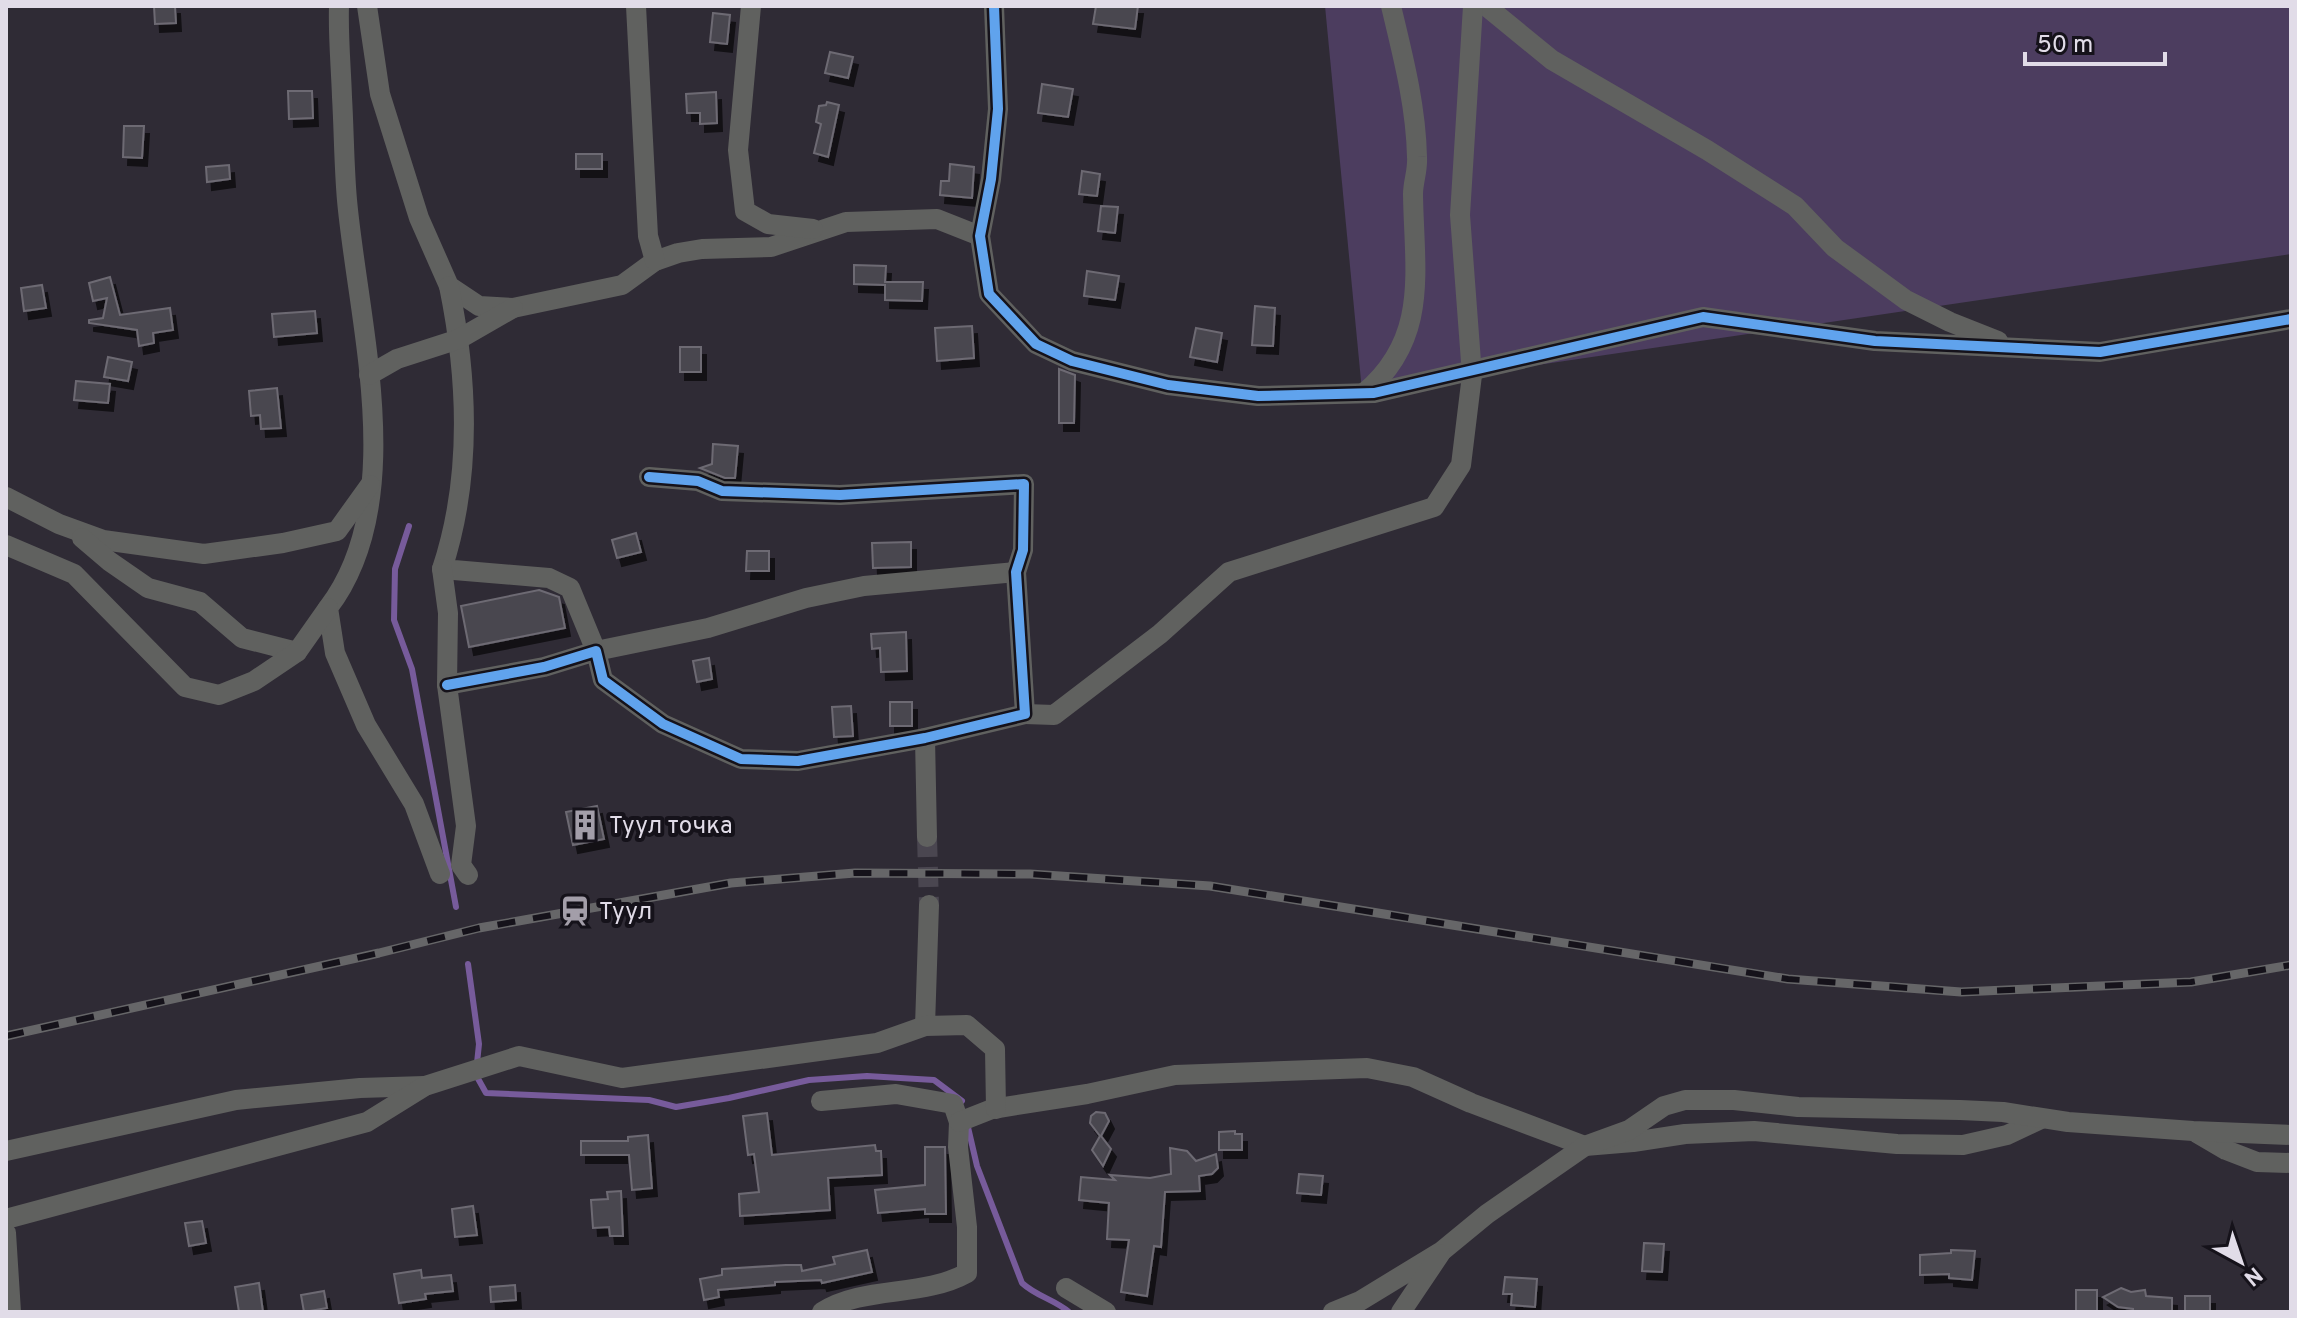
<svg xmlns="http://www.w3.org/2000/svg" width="2297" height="1318" viewBox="0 0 2297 1318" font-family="Overpass,sans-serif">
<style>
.green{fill:#4c3d5f}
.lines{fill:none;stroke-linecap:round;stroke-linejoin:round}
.stream{stroke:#775b9b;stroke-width:6}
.building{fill:#4a474f;stroke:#6d6a73;stroke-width:2;filter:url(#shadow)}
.minor-tunnel{stroke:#4a4650;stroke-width:20;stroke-dasharray:20 10;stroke-linecap:butt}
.minor{stroke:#60615f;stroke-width:20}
.rail-casing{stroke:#666668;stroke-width:9}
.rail{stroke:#15121a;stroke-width:6;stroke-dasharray:18;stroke-linecap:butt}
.cycleway-casing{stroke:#15121a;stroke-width:15}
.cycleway{stroke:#60a3ed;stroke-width:10}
.labels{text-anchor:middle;stroke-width:8;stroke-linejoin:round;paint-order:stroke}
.poi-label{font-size:24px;fill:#e1dce8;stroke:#15121a;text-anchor:start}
</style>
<defs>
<filter id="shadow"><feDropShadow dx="5" dy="8" stdDeviation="0" flood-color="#0009"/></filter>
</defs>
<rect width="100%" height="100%" fill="#2f2b35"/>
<path class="green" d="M1325,6H2291V254L1362,391Z"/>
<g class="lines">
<g class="stream">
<path d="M409,526L395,569L394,620L412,669L456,907"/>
<path d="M468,964L479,1044L477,1063"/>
<path d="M476,1075L486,1093L649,1100L676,1107L729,1098L809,1080L867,1076L934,1080L962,1101"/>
<path d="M967,1123L977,1166L1022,1283C1036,1296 1055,1300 1069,1312"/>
</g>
</g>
<g class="building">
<path d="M154,6H175L176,23L155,24Z"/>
<path d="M1096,6H1138L1135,29L1093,24Z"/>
<path d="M713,13L730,15L727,44L710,42Z"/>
<path d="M830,52L853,57L848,78L825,73Z"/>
<path d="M1042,84L1073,89L1068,117L1038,113Z"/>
<path d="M288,91H312L313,118L289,119Z"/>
<path d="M716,92L717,123L700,124V113H687L686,94Z"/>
<path d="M827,102L839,105L828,157L814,153L821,124L816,122L819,106L826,105Z"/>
<path d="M124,126H144L142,158L123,157Z"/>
<rect x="576" y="154" width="26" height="15"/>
<path d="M950,164L974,167L972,198L940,195L941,181H949Z"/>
<path d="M229,165L230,179L207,182L206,167Z"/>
<path d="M1082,171L1100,174L1097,196L1079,194Z"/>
<path d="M1101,206L1118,207L1115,233L1098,231Z"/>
<path d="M854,265L886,266L885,282H923L922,301L885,300V285L854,284Z"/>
<path d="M1087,271L1119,276L1115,300L1084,296Z"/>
<path d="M110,277L120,315L170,308L173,330L153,333L154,343L139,346L137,330L89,323V320L103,318L107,298L93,301L89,283Z"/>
<path d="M42,285L46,308L24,311L21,288Z"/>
<path d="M1255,306L1275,308L1273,346L1252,345Z"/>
<path d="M315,311L317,333L274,337L272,314Z"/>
<path d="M972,326L974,358L937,361L935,328Z"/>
<path d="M1196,328L1222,333L1217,362L1190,357Z"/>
<rect x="680" y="347" width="21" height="25"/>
<path d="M108,357L132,362L128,381L104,377Z"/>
<path d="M1059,369L1075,375L1074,423H1059Z"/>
<path d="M76,381L110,384L108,403L74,400Z"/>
<path d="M277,388L281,428L261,429L260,415L251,416L249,391Z"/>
<path d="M713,444L738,446L735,478H725L700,468L712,464Z"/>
<path d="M636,533L641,552L617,558L612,540Z"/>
<path d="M911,542V567L873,568L872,543Z"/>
<path d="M747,551H769V571H746Z"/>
<path d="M539,590L559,597L565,628L469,647L461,606Z"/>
<path d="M906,632L907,671L881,672L880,648L872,649L871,634Z"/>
<path d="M709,658L712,679L697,682L693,661Z"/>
<rect x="890" y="702" width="22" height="24"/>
<path d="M851,706L853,736L834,737L832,707Z"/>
<path d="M597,806L604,839L573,845L566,812Z"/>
<path d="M1096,1112L1105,1113L1109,1121L1101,1136L1111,1149L1103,1166L1092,1150L1100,1136L1090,1123L1091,1116Z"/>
<path d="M767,1113L772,1155L875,1145L876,1151H881L882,1175L828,1178L830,1210L740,1216L739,1194L759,1192L754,1154L748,1155L743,1116Z"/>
<path d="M1235,1131V1134H1242V1150H1219V1132Z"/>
<path d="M648,1135L652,1188L632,1190L629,1155H581V1141H628V1137Z"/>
<path d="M925,1147H945L946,1214H925V1209L878,1213L875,1190L925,1185Z"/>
<path d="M1170,1148L1187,1151L1196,1161L1216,1154L1218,1168L1212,1174L1199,1176L1200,1191L1165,1192L1161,1247L1154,1246L1147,1296L1121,1292L1129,1240L1107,1239L1109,1203L1079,1200L1081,1177L1115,1180L1110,1175L1150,1178L1171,1174Z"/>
<path d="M1299,1174L1323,1176L1321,1195L1297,1193Z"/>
<path d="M621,1191L623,1236H610L609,1227L593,1228L591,1200L608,1199L607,1192Z"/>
<path d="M473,1206L477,1235L455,1237L452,1209Z"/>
<path d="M202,1221L206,1243L189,1246L185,1223Z"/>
<path d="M1644,1243L1664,1244L1662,1272L1642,1271Z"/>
<path d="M867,1250L872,1272L822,1283L821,1280L775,1282V1285L718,1290L719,1297L704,1300L700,1279L722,1275V1269L786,1265H801L802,1271L835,1264L833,1257Z"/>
<path d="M1951,1250L1975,1251L1972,1280L1949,1278V1274L1920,1275V1255L1951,1253Z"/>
<path d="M421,1270L422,1278L451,1275L453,1291L425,1294L426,1299L399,1303L394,1274Z"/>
<path d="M1505,1277L1537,1279L1535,1307L1511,1305L1512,1294H1503Z"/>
<path d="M259,1283L263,1312H239L235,1287Z"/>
<path d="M515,1285L516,1300L491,1302L490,1287Z"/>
<path d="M2121,1288L2131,1292L2145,1290L2146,1296L2172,1298V1312H2133V1309L2118,1307L2103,1297Z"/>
<rect x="2076" y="1290" width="21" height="22"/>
<path d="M324,1291L327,1308L304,1312L301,1295Z"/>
<rect x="2185" y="1296" width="25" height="15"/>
</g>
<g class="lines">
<path class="minor-tunnel" d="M927,837L929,905"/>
<g class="minor">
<path d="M339,6C338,36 341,67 342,97C344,131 344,166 347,200C358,323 410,501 328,608L335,653L366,725L414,804L440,874"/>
<path d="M367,6L380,94L419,218L449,286L479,306L513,308L622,285L655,261L678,253L702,249L771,247L846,222L937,219L980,236"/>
<path d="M636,6L648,236L655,261"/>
<path d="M751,6L738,150L745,211L768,224L813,229"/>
<path d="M994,6L998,109L991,179L980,236L989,294L1036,344L1072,361L1168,385L1258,396L1374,393L1703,317L1875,341L2100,352L2291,319"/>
<path d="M1486,6L1552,60L1707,150L1795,206L1835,248L1906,300L1950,322L1998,341"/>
<path d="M449,286C468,379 472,478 442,569L549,578L570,588L596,651L708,628L806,598L864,586L1016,572"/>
<path d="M369,375L397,359L459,339L513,308"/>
<path d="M1364,393C1430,338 1414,270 1413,194C1413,182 1418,170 1417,157C1416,106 1403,56 1391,6"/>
<path d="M6,497L59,524L103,540L204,554L283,543L337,531L370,485"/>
<path d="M82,538L109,561L148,588L200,602L242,638L297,652"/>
<path d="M6,545L74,574L185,687L219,695L254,681L297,652L328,608"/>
<path d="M442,569L448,613L447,685L466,826L461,865L468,875"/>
<path d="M447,685L544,667L596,651L603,680L663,724L741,759L798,761L925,738L1025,714L1016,572L1023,550L1024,484L840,495L722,491L698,481L649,477"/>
<path d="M1025,714L1054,715L1160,634L1229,572L1434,507L1461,465L1472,375L1460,215L1473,6"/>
<path d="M925,738L927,837"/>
<path d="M925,1026L929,905"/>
<path d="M821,1101L896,1094L953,1104L959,1122L958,1147L967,1227V1273C922,1298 865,1285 822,1312"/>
<path d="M959,1122L992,1109L1087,1094L1175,1075L1367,1068L1413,1077L1471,1103L1585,1146L1633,1142L1685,1134L1754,1131L1897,1144L1963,1145L2007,1135L2041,1119"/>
<path d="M2197,1133L2226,1150L2257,1162L2291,1163"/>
<path d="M6,1151L236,1100L360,1088L425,1086"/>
<path d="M6,1219L367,1122L425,1086L519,1056L622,1078L877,1043L925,1026L967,1025L995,1049L996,1109"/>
<path d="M6,1233L11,1312"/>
<path d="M1066,1288L1106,1312"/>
<path d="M1333,1312L1360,1301L1442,1251L1487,1214L1585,1146L1629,1130L1664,1106L1685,1100H1734L1798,1107L1960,1110L2003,1112L2068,1122L2193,1131L2291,1135"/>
<path d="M1401,1312L1440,1254"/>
</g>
<g class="rail-casing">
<path id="rail" d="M6,1036L379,953L479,928L731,883L855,873L1030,874L1210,886L1788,979L1961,992L2191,982L2291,965"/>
</g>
<use href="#rail" class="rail"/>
<g class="cycleway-casing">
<g id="cycleway">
<path d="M994,6L998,109L991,179L980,236L989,294L1036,344L1072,361L1168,385L1258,396L1374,393L1703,317L1875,341L2100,352L2291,319"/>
<path d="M447,685L544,667L596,651L603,680L663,724L741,759L798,761L925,738L1025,714L1016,572L1023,550L1024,484L840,495L722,491L698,481L649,477"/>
</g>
</g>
<use href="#cycleway" class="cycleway"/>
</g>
<defs>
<g id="building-bare" transform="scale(2.4)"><path d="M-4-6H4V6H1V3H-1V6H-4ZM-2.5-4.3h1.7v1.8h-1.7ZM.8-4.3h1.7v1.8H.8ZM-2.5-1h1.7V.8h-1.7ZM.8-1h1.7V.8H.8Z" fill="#a39ea9" stroke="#15121a" stroke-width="2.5" paint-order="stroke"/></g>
<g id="station-bare" transform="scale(2.4)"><path d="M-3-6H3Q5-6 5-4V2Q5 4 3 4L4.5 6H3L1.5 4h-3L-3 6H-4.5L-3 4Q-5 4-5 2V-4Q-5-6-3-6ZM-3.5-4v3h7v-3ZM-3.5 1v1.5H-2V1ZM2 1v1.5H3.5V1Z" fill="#a39ea9" stroke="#15121a" stroke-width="2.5" paint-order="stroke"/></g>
</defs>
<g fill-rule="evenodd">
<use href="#building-bare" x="585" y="825"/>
<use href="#station-bare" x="575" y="911"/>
</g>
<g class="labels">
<g class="poi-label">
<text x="609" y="833">Туул точка</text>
<text x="599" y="919">Туул</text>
</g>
</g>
<rect width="2297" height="1318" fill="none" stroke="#e1dce8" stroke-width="16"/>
<g transform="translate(2241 1262) rotate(140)" stroke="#15121a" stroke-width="6" paint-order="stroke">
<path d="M0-6L14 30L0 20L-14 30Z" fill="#e1dce8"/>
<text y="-12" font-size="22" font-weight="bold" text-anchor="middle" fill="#e1dce8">N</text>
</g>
<path d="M2025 52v12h140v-12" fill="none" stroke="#e1dce8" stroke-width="4"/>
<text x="2037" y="52" font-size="24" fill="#e1dce8" stroke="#15121a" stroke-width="6" paint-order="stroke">50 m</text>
</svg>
